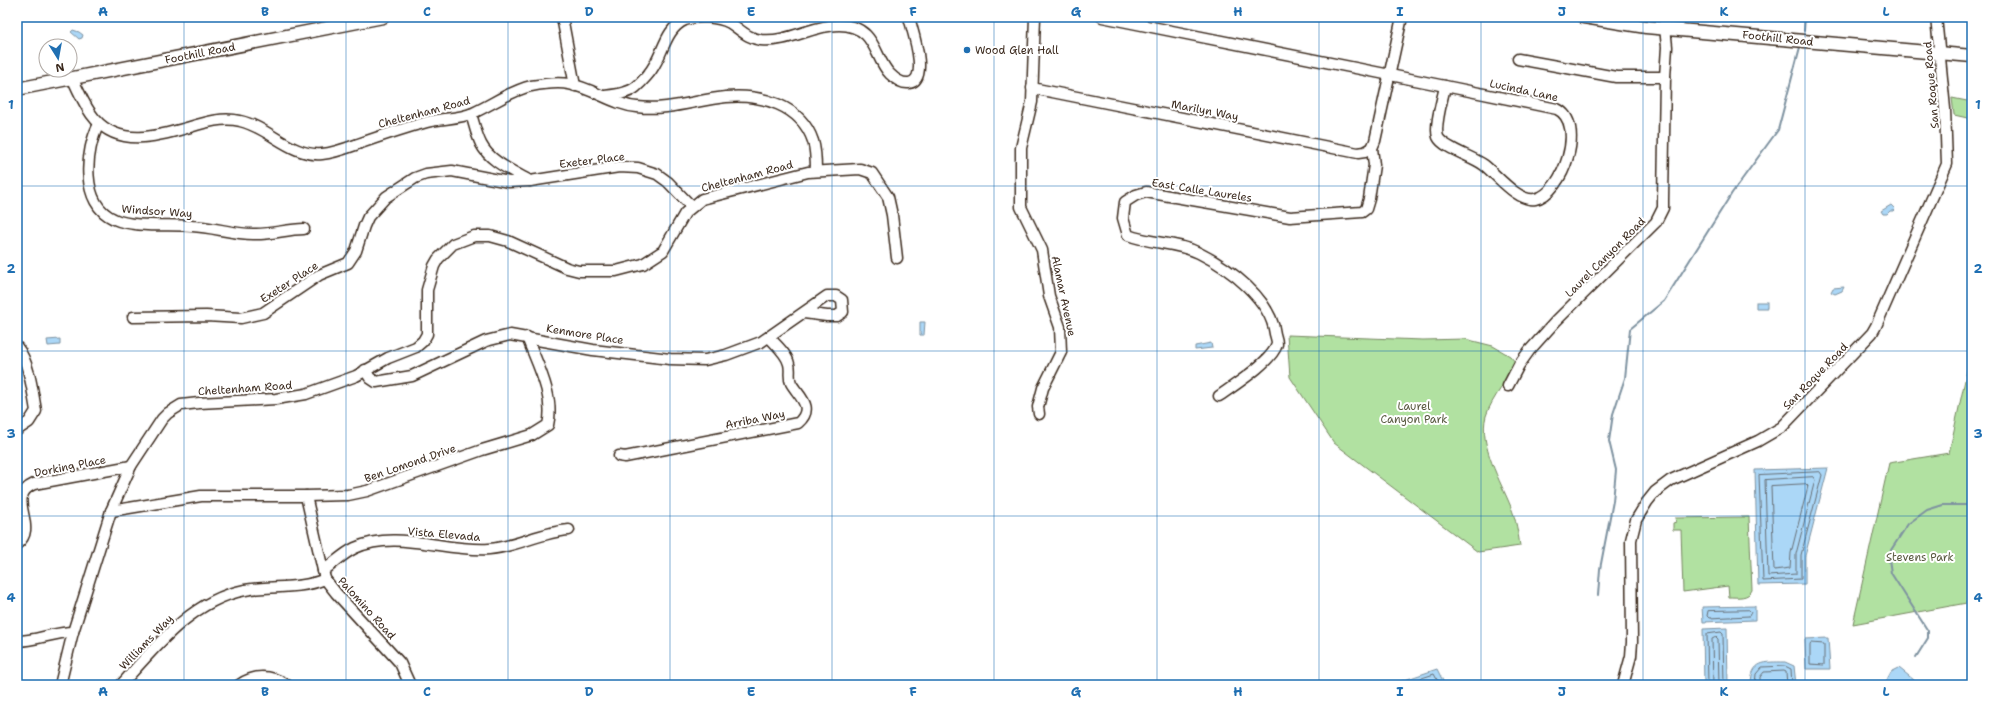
<svg xmlns="http://www.w3.org/2000/svg" width="1989" height="702" viewBox="0 0 1989 702" font-family="'Shantell Sans',sans-serif">
<style>
.green{fill:#b1e1a1;stroke:#768660}
.water{fill:#abd7f7;stroke:#7e92a0}
.lines{fill:none;stroke-linecap:round;stroke-linejoin:round}
.shore{stroke:#686f75;stroke-width:1}
.stream{stroke:#7e92a0;stroke-width:2}
.minor-casing{stroke:#3b2a1e;stroke-width:13}
.major-casing{stroke:#3b2a1e;stroke-width:15}
.minor{stroke:#fff;stroke-width:10}
.major{stroke:#fff;stroke-width:12}
.grid{fill:none;stroke:#1f6fb2;stroke-width:1;stroke-opacity:0.55}
.poi-dot{fill:#1f6fb2;stroke:#fff;stroke-width:1.5}
.labels{text-anchor:middle;stroke-width:4;stroke-linejoin:round;paint-order:stroke}
.street-label{font-size:11px;fill:#3b2a1e;stroke:#fff}
.poi-label{font-size:11px;fill:#3b2a1e;stroke:#fff;text-anchor:start}
.park-label{font-size:11px;fill:#58583f;stroke:#fff}
.neatline{fill:none;stroke:#1f6fb2;stroke-width:1.5}
.grid-label{font-size:13px;text-anchor:middle;font-weight:bold;fill:#1f6fb2}
</style>
<rect width="100%" height="100%" fill="#fff"/>
<filter id="ink" filterUnits="userSpaceOnUse"><feTurbulence type="fractalNoise" baseFrequency=".025" numOctaves="2"/><feDisplacementMap in="SourceGraphic" scale="8" xChannelSelector="R" yChannelSelector="G"/><feConvolveMatrix kernelMatrix="1 2 1 2 8 2 1 2 1" color-interpolation-filters="sRGB"/></filter>
<g filter="url(#ink)">
<g class="green">
<path d="M1952,98L1972,102V119L1954,115Z"/>
<path d="M1287,335L1423,340L1465,339L1493,346L1510,356L1516,363C1508,381 1492,397 1486,416C1478,444 1501,482 1511,507C1516,520 1518,532 1520,546L1478,552L1334,443L1290,377Z"/>
<path d="M1972,348V602L1853,624L1889,463L1949,453Z"/>
<path d="M1749,517L1752,590C1748,599 1738,597 1729,597L1728,586L1683,592L1681,530H1673V523L1676,522L1675,518Z"/>
</g>
<g class="water">
<path d="M73,30L79,32L83,35L82,38L79,39L71,32Z"/>
<path d="M1891,205L1895,209L1893,211H1890L1887,214H1883L1881,211Z"/>
<path d="M1844,287L1842,291L1835,294L1831,292L1833,288Z"/>
<rect x="1756" y="302" width="11" height="6"/>
<path d="M920,322H925L924,335H920Z"/>
<path d="M60,339V345L48,346L47,340Z"/>
<path d="M1211,343L1212,348L1195,350V346Z"/>
<path d="M1828,468L1805,556V584L1758,585L1755,470Z"/>
<path d="M1755,606V620L1703,622L1702,607Z"/>
<path d="M1727,628L1728,685H1704L1703,629Z"/>
<path d="M1828,638L1830,669H1806L1805,639Z"/>
<path d="M1785,662L1794,666L1796,685H1751C1751,660 1765,662 1785,662Z"/>
<path d="M1899,668L1914,680L1916,685H1884L1891,672Z"/>
<path d="M1437,669L1445,685H1390Z"/>
</g>
<g class="lines">
<g class="shore">
<path d="M1820,472L1822,475L1801,555V579L1763,581L1759,475Z"/>
<path d="M1813,477L1815,480L1796,554V574L1768,576L1765,480Z"/>
<path d="M1806,484L1808,486L1791,553L1790,568L1774,570L1771,486Z"/>
<path d="M1749,610L1751,612L1749,616L1709,618L1707,616L1708,611Z"/>
<path d="M1811,643L1824,644V665L1810,664V645Z"/>
<path d="M1401,685L1434,674L1440,685"/>
<path d="M1708,685L1707,634L1721,632L1723,634L1724,685"/>
<path d="M1713,685L1712,639L1716,637L1718,639L1719,685"/>
<path d="M1755,685L1756,674L1762,667L1785,666L1791,669L1792,685"/>
<path d="M1760,685V677L1764,672L1784,671L1786,672L1787,685"/>
</g>
<g class="stream">
<path d="M1804,31L1805,17"/>
<path d="M1598,595L1600,569L1613,501L1616,470L1609,441L1613,414L1625,378L1630,329L1664,301L1732,193L1778,130L1800,47"/>
<path d="M1916,657L1928,638V631L1891,573L1889,559L1891,550L1908,524L1927,510L1943,505H1972"/>
</g>
<g class="minor-casing">
<g id="minor">
<path d="M562,17L575,86"/>
<path d="M1035,17L1032,102L1021,148V207L1042,250L1049,296L1060,327L1061,352L1043,388L1038,407L1039,414"/>
<path d="M1102,17L1445,86"/>
<path d="M1518,59L1616,77H1665"/>
<path d="M72,78C79,91 85,108 95,119C120,148 159,136 190,127C206,122 223,117 240,121C269,127 291,157 322,154C334,153 347,148 358,144C381,136 404,128 427,122C442,118 459,119 473,113C493,104 510,91 531,86C542,84 558,82 569,84C593,88 613,105 637,107C668,111 696,100 726,97C761,94 801,105 813,141C816,151 816,161 816,171"/>
<path d="M1445,86L1557,109C1587,123 1563,194 1535,199C1518,202 1497,175 1484,165C1472,156 1443,148 1438,137C1434,125 1443,98 1445,86Z"/>
<path d="M1032,88L1358,153L1365,152L1372,148"/>
<path d="M604,96C613,95 628,94 636,87C642,82 651,72 655,64C664,49 667,28 685,20C698,15 718,17 730,23C741,30 747,38 761,40C788,43 812,25 839,25C849,25 859,28 866,35C877,46 879,63 890,74C895,79 901,84 909,83C930,80 912,30 909,17"/>
<path d="M471,114C474,123 476,134 481,144C490,162 513,171 530,181L619,167L638,168L657,174L668,182L691,206"/>
<path d="M99,124C85,150 80,204 114,219C133,228 171,224 192,226C213,227 233,234 253,234C270,235 287,229 304,229"/>
<path d="M133,317L206,316L241,318L263,313L319,275L348,263L356,251L364,226L368,217L386,197L415,178L426,174L452,171L509,182L530,181"/>
<path d="M17,347C29,361 33,393 36,411L29,422L17,430"/>
<path d="M365,370L370,378L376,382L412,376L486,341L510,335L593,350L670,359L705,360L726,355L761,342L827,296H836L842,300L843,312L837,316H827L804,313"/>
<path d="M1508,386L1519,365L1529,351L1556,321L1656,222L1663,208V200L1665,77L1667,47L1664,17"/>
<path d="M1219,396C1233,386 1273,361 1277,344C1277,341 1276,337 1275,334C1271,299 1229,268 1199,253C1177,242 1151,244 1128,235L1123,218L1125,202L1136,195L1146,192L1290,217L1362,212L1366,209L1369,199L1374,165L1372,148L1375,141L1402,17"/>
<path d="M619,456L625,457L798,423C816,407 798,396 791,383C788,376 791,371 789,364C787,354 776,345 769,337"/>
<path d="M306,496L325,579L336,593L400,663L410,685"/>
<path d="M111,511L201,496H306L348,495L367,491L482,450L532,435L548,425C555,396 537,364 527,337"/>
<path d="M17,544C40,527 4,497 34,484L131,466"/>
<path d="M323,571C333,564 344,553 355,548C396,529 445,552 489,549C516,547 541,532 569,530"/>
<path d="M17,641C36,641 54,632 73,632"/>
<path d="M60,685L73,632L111,511L131,466L162,419L168,413L181,405L199,403L276,399L306,394L356,376L388,358L416,347L423,341L427,334V290L434,266L438,259L453,244L474,236H490L508,241L567,268L579,271H616L643,264L663,251L685,213L702,199L808,172L860,169L872,173L888,197L892,215L897,258"/>
<path d="M121,685C155,647 192,600 245,590C272,585 299,590 325,579"/>
<path d="M239,685C255,674 271,675 287,685"/>
<path d="M1623,685L1631,656L1632,642L1631,540L1636,520L1647,502L1655,492L1671,480L1758,441L1782,427L1872,333L1876,326L1947,164L1945,109L1936,17"/>
</g>
</g>
<g class="major-casing">
<g id="major">
<path d="M1584,17L1646,27L1972,56"/>
<path d="M17,89L383,17"/>
</g>
</g>
<use href="#minor" class="minor"/>
<use href="#major" class="major"/>
</g>
</g>
<path class="grid" d="M184,17V685M346,17V685M508,17V685M670,17V685M832,17V685M994,17V685M1157,17V685M1319,17V685M1481,17V685M1643,17V685M1805,17V685M17,186H1972M17,351H1972M17,516H1972"/>
<circle class="poi-dot" cx="967" cy="50" r="4"/>
<g class="labels">
<g class="street-label">
<text transform="translate(1778 38) rotate(6)" y="4">Foothill Road</text>
<text transform="translate(200 53) rotate(-11)" y="4">Foothill Road</text>
<text transform="translate(1931 85) rotate(-95)" y="4">San Roque Road</text>
<text transform="translate(1524 90) rotate(12)" y="4">Lucinda Lane</text>
<text transform="translate(1205 110) rotate(11)" y="4">Marilyn Way</text>
<text transform="translate(424 112) rotate(-15)" y="4">Cheltenham Road</text>
<text transform="translate(592 160) rotate(-7)" y="4">Exeter Place</text>
<text transform="translate(747 176) rotate(-15)" y="4">Cheltenham Road</text>
<text transform="translate(1202 190) rotate(9)" y="4">East Calle Laureles</text>
<text transform="translate(157 211) rotate(4)" y="4">Windsor Way</text>
<text transform="translate(1605 257) rotate(-45)" y="4">Laurel Canyon Road</text>
<text transform="translate(289 282) rotate(-33)" y="4">Exeter Place</text>
<text transform="translate(1064 296) rotate(78)" y="4">Alamar Avenue</text>
<text transform="translate(585 334) rotate(9)" y="4">Kenmore Place</text>
<text transform="translate(1815 376) rotate(-46)" y="4">San Roque Road</text>
<text transform="translate(245 388) rotate(-4)" y="4">Cheltenham Road</text>
<text transform="translate(755 419) rotate(-11)" y="4">Arriba Way</text>
<text transform="translate(410 463) rotate(-19)" y="4">Ben Lomond Drive</text>
<text transform="translate(70 466) rotate(-11)" y="4">Dorking Place</text>
<text transform="translate(444 534) rotate(5)" y="4">Vista Elevada</text>
<text transform="translate(367 608) rotate(48)" y="4">Palomino Road</text>
<text transform="translate(146 642) rotate(-46)" y="4">Williams Way</text>
</g>
<g class="poi-label">
<text x="975" y="54">Wood Glen Hall</text>
</g>
<g class="park-label">
<text x="1414" y="410">Laurel<tspan x="1414" dy="13">Canyon Park</tspan></text>
<text x="1920" y="561">Stevens Park</text>
</g>
</g>
<rect width="1989" height="702" fill="none" stroke="#fff" stroke-width="44"/>
<g transform="translate(58 58) rotate(169)"><circle r="19" fill="#ffffff" stroke="#b1aaa5"/>
<path d="M0-3L7 15L0 10L-7 15Z" fill="#1f6fb2"/>
<text y="-6" font-size="11" font-weight="bold" text-anchor="middle" fill="#3b2a1e">N</text>
</g>
<rect x="22" y="22" width="1945" height="658" class="neatline"/>
<g class="grid-label">
<text x="103" y="16">A</text>
<text x="265" y="16">B</text>
<text x="427" y="16">C</text>
<text x="589" y="16">D</text>
<text x="751" y="16">E</text>
<text x="913" y="16">F</text>
<text x="1076" y="16">G</text>
<text x="1238" y="16">H</text>
<text x="1400" y="16">I</text>
<text x="1562" y="16">J</text>
<text x="1724" y="16">K</text>
<text x="1886" y="16">L</text>
<text x="11" y="109">1</text>
<text x="1978" y="109">1</text>
<text x="11" y="273">2</text>
<text x="1978" y="273">2</text>
<text x="11" y="438">3</text>
<text x="1978" y="438">3</text>
<text x="11" y="602">4</text>
<text x="1978" y="602">4</text>
<text x="103" y="696">A</text>
<text x="265" y="696">B</text>
<text x="427" y="696">C</text>
<text x="589" y="696">D</text>
<text x="751" y="696">E</text>
<text x="913" y="696">F</text>
<text x="1076" y="696">G</text>
<text x="1238" y="696">H</text>
<text x="1400" y="696">I</text>
<text x="1562" y="696">J</text>
<text x="1724" y="696">K</text>
<text x="1886" y="696">L</text>
</g>
</svg>
